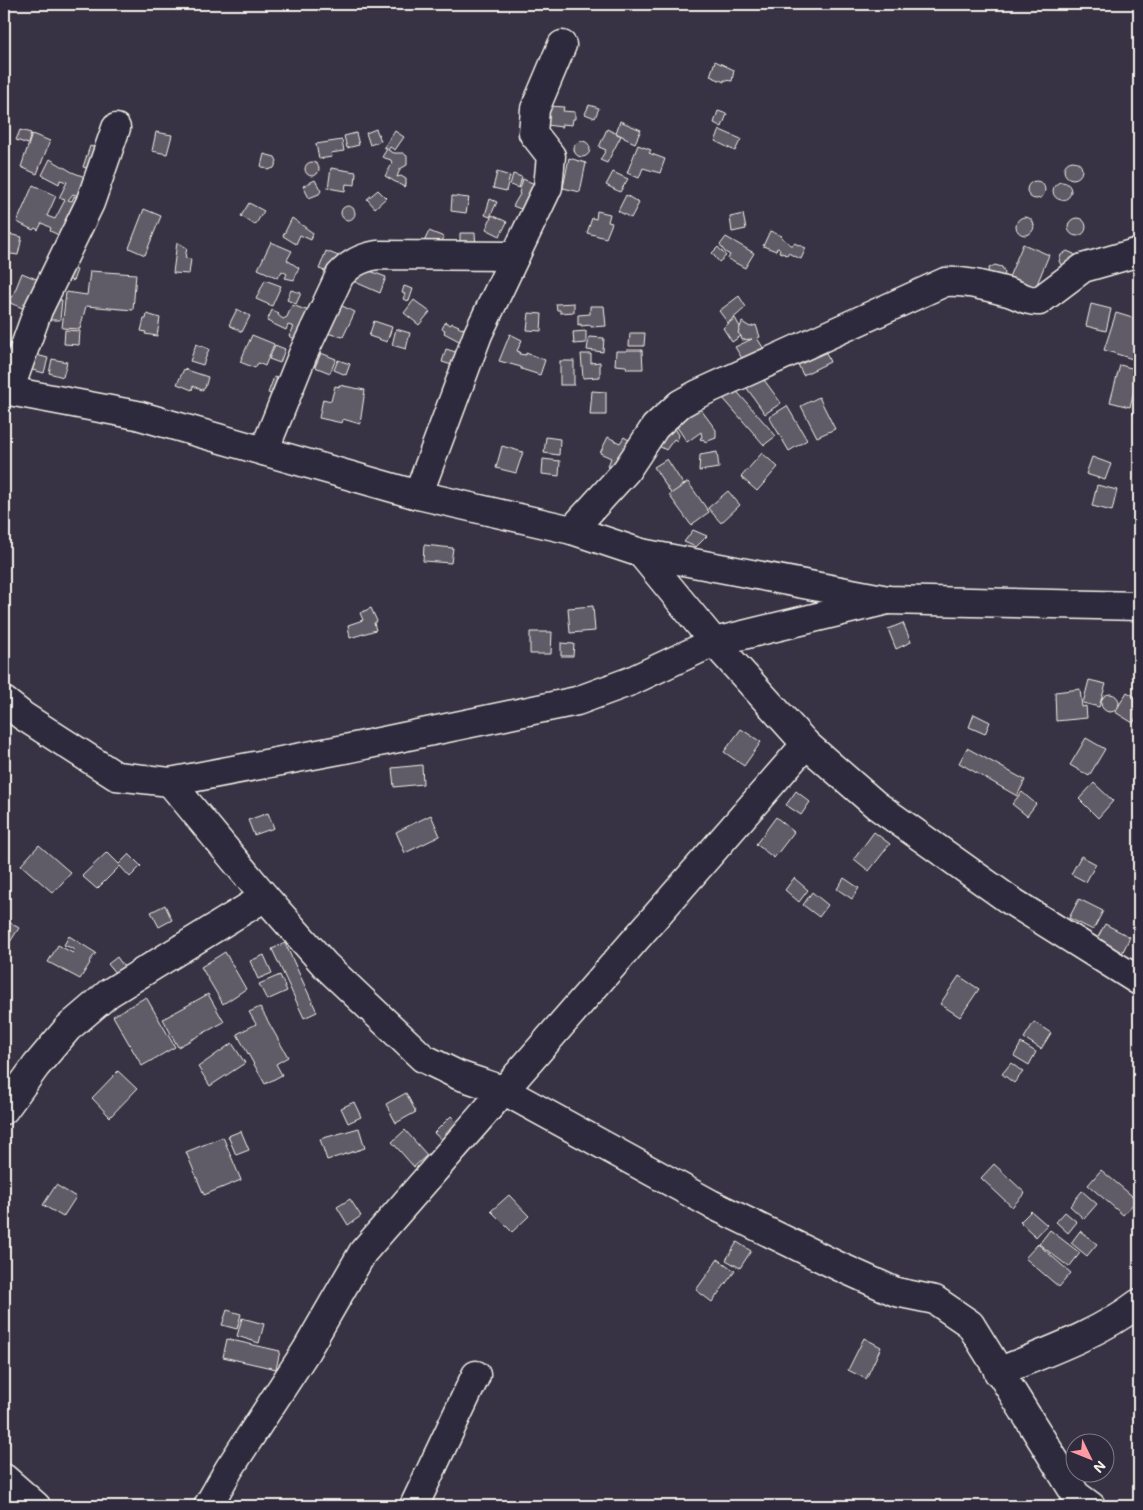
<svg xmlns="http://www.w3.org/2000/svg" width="1143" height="1510" viewBox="0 0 1143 1510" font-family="Mali,sans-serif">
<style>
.building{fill:#5f5c67;stroke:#f4f1e8}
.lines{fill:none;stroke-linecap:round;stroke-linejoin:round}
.street-casing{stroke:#f4f1e8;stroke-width:31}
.secondary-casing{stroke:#f4f1e8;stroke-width:31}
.street{stroke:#2f2a3d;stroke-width:28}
.secondary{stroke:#2f2a3d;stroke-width:28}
</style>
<rect width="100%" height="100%" fill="#373244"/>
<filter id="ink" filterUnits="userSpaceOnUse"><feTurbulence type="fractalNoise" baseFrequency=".02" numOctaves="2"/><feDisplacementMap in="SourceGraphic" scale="10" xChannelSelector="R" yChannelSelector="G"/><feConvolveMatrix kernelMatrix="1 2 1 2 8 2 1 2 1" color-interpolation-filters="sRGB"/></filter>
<g filter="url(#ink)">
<g class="building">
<path d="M715,61L734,70L732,81L724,80V82L710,76Z"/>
<path d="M589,105L599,108L595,118L585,114Z"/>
<path d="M549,106L564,107L563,111L575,112V119H573L572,125L562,124V127L546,125Z"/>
<path d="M718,111L727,114L722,127L714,123Z"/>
<path d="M620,121L641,130L635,143L624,138V137L616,133Z"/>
<path d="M376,129L381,141L370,145L366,133Z"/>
<path d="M607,129L621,136L607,163L600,160L606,150L599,147Z"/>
<path d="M20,130L31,133L28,144L16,140Z"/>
<path d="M720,130L741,139L735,151L715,141Z"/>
<path d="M395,131L404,137L395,150L390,147L388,150L394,153H403L407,156V165L400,169L397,177L401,176L406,179V184L404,187L385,176L392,164L391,160L382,157L387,149L384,147Z"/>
<path d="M156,132L172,135L167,154L152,151Z"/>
<path d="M356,133L359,145L347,148L344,136Z"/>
<path d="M32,134L50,141L37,174L21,167Z"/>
<path d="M4,140L7,141L4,153Z"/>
<path d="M342,140L344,151L331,153L332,157L319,159L316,144Z"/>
<circle cx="582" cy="149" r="8"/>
<path d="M638,145L651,150L649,153L665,159L660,173L643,168L639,178L627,173Z"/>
<path d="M90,146L106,151L98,171L83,167Z"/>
<path d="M264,154L275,157L277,161L274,168L268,170L261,166Z"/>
<path d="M569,158L586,163L580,192L563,188Z"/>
<path d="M50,159L72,172L90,179L82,197L73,194L68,200L72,201L74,196L85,201L65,238L50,231L51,228L42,223L38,230L35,228L33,230L17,222L33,185L56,196L47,216L55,219L65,200L59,198L67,182L60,180L59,184L42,175Z"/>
<circle cx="1073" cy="170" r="9"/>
<circle cx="312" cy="169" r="7"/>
<path d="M331,168L356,172L355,185L346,184L345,191L328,188Z"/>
<path d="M497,172L510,176L506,191L493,188Z"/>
<path d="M613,172L628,179L620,192L606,185Z"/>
<path d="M513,174L522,177L519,188L510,185Z"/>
<path d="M523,179L540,186L528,212L513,206L520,194L519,193Z"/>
<path d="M315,180L321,191L319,194L309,198L303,186Z"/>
<circle cx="1036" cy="190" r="9"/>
<circle cx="1062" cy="191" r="9"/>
<path d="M378,190L386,198L375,208L367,199Z"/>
<path d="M626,195L639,203L631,218L618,211Z"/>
<path d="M452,196L469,198L466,213L451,211Z"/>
<path d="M490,199L497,202L490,217L485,215Z"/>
<path d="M249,203L264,211L255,225L241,216Z"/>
<circle cx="348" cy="213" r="7"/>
<path d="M144,209L161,216L145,255L129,248Z"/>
<path d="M597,211L610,214L608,222L612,223L606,238L587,233L592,218L596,219Z"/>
<path d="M743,214L746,229L732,232L730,217Z"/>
<path d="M492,215L507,222L500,236L486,229Z"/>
<circle cx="1025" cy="226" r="9"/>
<path d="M292,218L313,233L311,240L300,235L296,244L283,236Z"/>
<circle cx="1077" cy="227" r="9"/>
<path d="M429,231L444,237L438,250L423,244Z"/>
<path d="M770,231L782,236L781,237L791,245H793L794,243L806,248L801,259L790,254L789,252L787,255L779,252L780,249L777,248L776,251L763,246Z"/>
<path d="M4,233L22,237L18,255L4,253Z"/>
<path d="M460,233H475L476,247L460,248Z"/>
<path d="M726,237L754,253L745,268L728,259L730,255L725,252L720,245Z"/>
<path d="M177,242L187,248L185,258L191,259L189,274L173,273Z"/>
<path d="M271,242L292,251L287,260L299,268L294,280L285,278L287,274L282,271L278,278L258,269Z"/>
<path d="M1023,244L1049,255L1035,289L1009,277Z"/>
<path d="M718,247L726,256L719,262L712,253Z"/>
<path d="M326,251L341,257L334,274L319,269Z"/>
<path d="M1067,251L1074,254L1077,260L1062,267L1059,261L1061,255Z"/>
<path d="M995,265L1002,267L1005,273L1003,280L987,274L989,268Z"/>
<path d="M66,266L77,270L73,281L62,277Z"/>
<path d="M362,268L386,277L380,293L355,282Z"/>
<path d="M90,271L136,274L133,310L86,306L80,329L62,328L66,292L87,295Z"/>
<path d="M22,273L46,283L35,313L10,303Z"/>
<path d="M265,280L281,286L272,306L256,299Z"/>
<path d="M404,286L413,289L409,301L403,299L405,294L402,293Z"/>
<path d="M291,290L301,293L296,304L287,300Z"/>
<path d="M739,296L746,307L728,323L719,311Z"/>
<path d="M53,300H62L60,320H50Z"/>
<path d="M414,300L430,312L419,325L404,313Z"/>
<path d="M313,302L303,343L289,336L294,327L288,325L286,330L267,321L272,310L279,313L278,315L283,319L287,317L292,305L309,311L311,306H310Z"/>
<path d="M574,303V312L560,313V310H557L556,304Z"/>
<path d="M1091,304L1111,309L1106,331L1086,326Z"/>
<path d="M340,305L355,312L343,337L326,333Z"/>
<path d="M590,306H604L606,326L591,327V325L581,326V324L578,325V315L590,314Z"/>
<path d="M237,309L250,316L242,332L229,325Z"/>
<path d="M529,313L542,314L541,331L527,330Z"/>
<path d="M1116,313L1139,320V361L1104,350Z"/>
<path d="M147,314L160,318L157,336L145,334L146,332L141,331L144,319H146Z"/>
<path d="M735,318L744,334L732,342L723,328Z"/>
<path d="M374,321L392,327L387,342L369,336Z"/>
<path d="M445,322L451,325L452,323L459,326L458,327L462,329V328L477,334L472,348L444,333L445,330L442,329Z"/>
<path d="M742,322L750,327L756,325L760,337L757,338L764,349L743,360L735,347L752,339L742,340L741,336L738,333Z"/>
<path d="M396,329L410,333L406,349L392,345Z"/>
<path d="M65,330L80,331L79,345L64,344Z"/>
<path d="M586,331V343L574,344L573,332Z"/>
<path d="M630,333H645L644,346H629Z"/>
<path d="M510,334L522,340L517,351L520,352L519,354L526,355V353L545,360L540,375L521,369V367L499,361Z"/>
<path d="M252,335L274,344L265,366L258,363L255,368L240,362Z"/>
<path d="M589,337L604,338L603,352L587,350Z"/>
<path d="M196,344L209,349L203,365L190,361Z"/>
<path d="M275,345L285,349L280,363L269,359Z"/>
<path d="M823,346L830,362L803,375L795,358Z"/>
<path d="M446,349L459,353L455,366L442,362Z"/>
<path d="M627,350H642L643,369H627L626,366L615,365L616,351H627Z"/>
<path d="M29,353L48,358L44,373L25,368Z"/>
<path d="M321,353L336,359L330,373L315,367Z"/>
<path d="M581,354H591V363L600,362V377L583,378Z"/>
<path d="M52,359L67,362L63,377L49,373Z"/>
<path d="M338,360L350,364L346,375L334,370Z"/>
<rect x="560" y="361" width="14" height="24"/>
<path d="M1120,365L1139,370L1130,407L1110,402Z"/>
<path d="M184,369L208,377L205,388L202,390L193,386L192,390L177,384Z"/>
<path d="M759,373L781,403L765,414L744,384Z"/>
<path d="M274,377L287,382L281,398L268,393Z"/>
<path d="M339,385L365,390L360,424L343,419L342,423L319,418L323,399L331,401L335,386L339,387Z"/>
<path d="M733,387L776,436L764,445L722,397Z"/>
<path d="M592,391L606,392V415H590Z"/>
<path d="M1138,394H1139V415L1133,414Z"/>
<path d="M819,397L835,429L817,437L801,406Z"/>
<path d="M787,406L807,440L789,451L769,417Z"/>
<path d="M699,407L716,430V438L708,441L706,443L703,439L701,440L700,438L702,437L701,432L687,442L677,427L675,428L679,435L677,441L674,439L666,450L657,445L674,424Z"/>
<path d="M546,437L560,439L559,455L544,453Z"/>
<path d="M608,437L620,443L624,437L637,445L621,472L608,466L611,458L600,453Z"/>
<path d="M502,446L523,452L516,473L496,468Z"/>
<path d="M717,452L719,468L699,471L700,455Z"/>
<path d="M762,453L778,467L757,491L741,477Z"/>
<path d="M1092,457L1111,464L1105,480L1086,474Z"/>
<path d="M543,459L560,461L559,476L542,474Z"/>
<path d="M667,459L685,487L672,495L654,467Z"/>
<path d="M688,482L709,512L691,525L669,495Z"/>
<path d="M1097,485L1117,490L1112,511L1092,506Z"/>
<path d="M728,491L740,505L721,523L708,508Z"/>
<path d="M693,530L707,536L696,547L684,542Z"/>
<path d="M424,545L453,548L451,563L423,561Z"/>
<path d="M593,606L595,631L570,633L568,608Z"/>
<path d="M371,608L377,621L374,623L376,630L350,638L348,625L363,620L360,613Z"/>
<path d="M903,623L911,642L896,649L888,629Z"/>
<path d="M530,632H552L551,654H530Z"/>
<path d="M561,643L574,644L573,656H561Z"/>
<path d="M1089,680L1106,684L1099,707L1083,703Z"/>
<path d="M1080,689L1082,707L1086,706L1087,718L1056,721L1055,692Z"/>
<path d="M1127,692L1139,699V713L1133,723L1115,712Z"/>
<circle cx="1110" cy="703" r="9"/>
<path d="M974,714L990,722L985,734L969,727Z"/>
<path d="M741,729L761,742L744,766L724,752Z"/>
<path d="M1086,738L1105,749L1089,776L1070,765Z"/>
<path d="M967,748L1025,780L1017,796L959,763Z"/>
<path d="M422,765L423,784L394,787L392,768Z"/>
<path d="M1094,783L1113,801L1098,818L1079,799Z"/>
<path d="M796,791L810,802L801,815L786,805Z"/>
<path d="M1022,792L1036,804L1027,816L1012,804Z"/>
<path d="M268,813L274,828L254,835L248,820Z"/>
<path d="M431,815L440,836L405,853L396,832Z"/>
<path d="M776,817L794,832L774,858L756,844Z"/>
<path d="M874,832L890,844L869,871L854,859Z"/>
<path d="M39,845L71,873L53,893L21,865Z"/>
<path d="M107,852L119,864L129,854L141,866L130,877L120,866L97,889L82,876Z"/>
<path d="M1081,856L1096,864L1086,882L1071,874Z"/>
<path d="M794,878L808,890L799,902L785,890Z"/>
<path d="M844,878L859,888L852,899L837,889Z"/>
<path d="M812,892L828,905L819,917L803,905Z"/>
<path d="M1079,899L1103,911L1093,930L1069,918Z"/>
<path d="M165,905L172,920L159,927L151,912Z"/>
<path d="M4,919L19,928L10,942L4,938Z"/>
<path d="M1105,924L1130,937L1118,962L1092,948Z"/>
<path d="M69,936L96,953L89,962L90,963L80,979L48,962L58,945L73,953L74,949L64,945Z"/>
<path d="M285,943L317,1012L304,1018L272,949Z"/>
<path d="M225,952L246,989L223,1004L201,967Z"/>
<path d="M264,955L272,973L258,979L250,961Z"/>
<path d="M117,957L125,968L115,973L108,964Z"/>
<path d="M280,975L287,991L267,1000L259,984Z"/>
<path d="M959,976L979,989L960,1017L940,1004Z"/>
<path d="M208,994L224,1022L178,1047L163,1019Z"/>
<path d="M146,997L175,1047L142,1066L113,1016Z"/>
<path d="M260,1007L288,1057L276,1064L282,1075L265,1084L237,1034L256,1024L249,1012Z"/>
<path d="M1034,1022L1051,1033L1041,1049L1024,1038Z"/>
<path d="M232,1043L245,1063L210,1086L198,1067Z"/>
<path d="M1021,1043L1036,1052L1029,1065L1014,1056Z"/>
<path d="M1011,1063L1023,1072L1014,1083L1002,1074Z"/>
<path d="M118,1071L137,1089L110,1117L92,1098Z"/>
<path d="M406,1093L416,1112L396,1123L386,1104Z"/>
<path d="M354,1102L361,1117L348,1123L341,1108Z"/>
<path d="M451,1116L464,1129L448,1146L434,1133Z"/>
<path d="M359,1128L365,1148L327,1160L320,1139Z"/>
<path d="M405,1130L427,1155L414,1167L392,1142Z"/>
<path d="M241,1131L249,1150L236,1155L228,1136Z"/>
<path d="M223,1137L241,1180L204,1195L186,1152Z"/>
<path d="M994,1164L1025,1193L1012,1207L981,1178Z"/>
<path d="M1101,1170L1137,1200L1123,1215L1088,1185Z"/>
<path d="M56,1185L76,1197L63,1217L43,1205Z"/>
<path d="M1082,1191L1097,1204L1084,1219L1070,1206Z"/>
<path d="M509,1195L529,1216L512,1232L491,1211Z"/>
<path d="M350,1199L361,1216L348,1225L337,1207Z"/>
<path d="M1031,1211L1047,1225L1036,1237L1020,1222Z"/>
<path d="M1065,1212L1077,1222L1068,1233L1056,1222Z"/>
<path d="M1050,1230L1080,1253L1069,1267L1039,1244Z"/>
<path d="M1080,1231L1097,1244L1087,1256L1071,1243Z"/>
<path d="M737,1242L751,1251L740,1268L726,1260Z"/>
<path d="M1038,1244L1071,1273L1059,1287L1025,1258Z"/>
<path d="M718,1259L735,1271L712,1302L696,1290Z"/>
<path d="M227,1310L241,1314L237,1329L222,1325Z"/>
<path d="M242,1318L264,1324L259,1343L237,1336Z"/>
<path d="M864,1338L881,1347L866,1379L848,1370Z"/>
<path d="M227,1339L280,1351L276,1369L223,1357Z"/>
</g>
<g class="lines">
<g class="street-casing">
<g id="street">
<path d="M9,391L38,310L90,203L116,128"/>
<path d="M264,451L303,354L340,275C351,263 361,258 377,255L515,256"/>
<path d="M418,495L478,334L548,187L551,156L533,133L535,109L562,45"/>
<path d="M572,530L626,471L655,427L680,404L698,394L945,282C967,280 988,287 1008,292C1019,295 1028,302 1039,301L1083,268L1139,252"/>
<path d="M641,553L714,642L806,744L876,805L1008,899L1139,981"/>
<path d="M4,701L23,716L116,776L170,782L350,748L577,701L631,681L714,642L888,600"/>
<path d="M170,782L265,897L325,965L423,1058L458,1075L503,1090L711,1204L838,1266L896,1292L935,1300L970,1324L1076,1495L1091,1506"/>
<path d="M4,1110L36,1066L68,1028L109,993L265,897"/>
<path d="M998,1372C1047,1352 1097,1335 1139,1303"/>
<path d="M4,1478L36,1506"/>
<path d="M208,1506L229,1469L306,1351L363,1252L806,744"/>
<path d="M414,1506L476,1375"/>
</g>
</g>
<g class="secondary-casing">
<path id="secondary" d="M4,390L137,415L418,495L572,530L641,553L888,600L1139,606"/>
</g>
<use href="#street" class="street"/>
<use href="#secondary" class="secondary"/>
</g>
</g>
<rect width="1143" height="1510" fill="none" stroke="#2f2a3d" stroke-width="20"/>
<rect x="10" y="10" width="1123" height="1490" fill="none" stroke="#f4f1e8" stroke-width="2" filter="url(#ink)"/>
<g transform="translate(1090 1458) rotate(133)"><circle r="24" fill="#2f2a3d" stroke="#7e7a81"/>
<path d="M0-4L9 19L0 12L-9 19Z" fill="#ff9aa2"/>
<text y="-8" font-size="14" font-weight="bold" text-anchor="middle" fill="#f4f1e8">N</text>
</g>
</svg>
